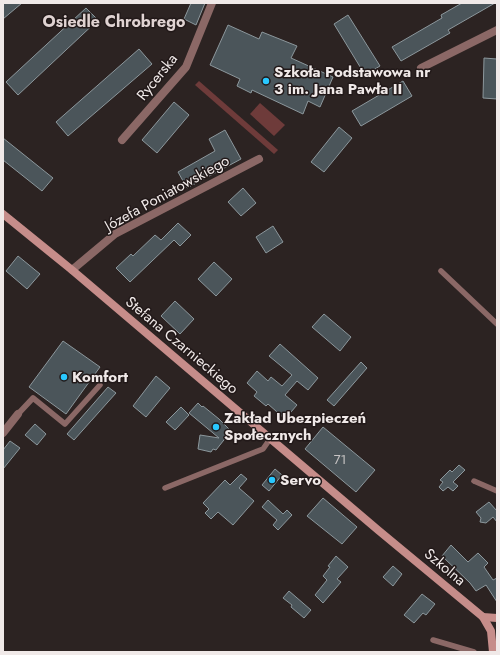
<svg xmlns="http://www.w3.org/2000/svg" width="500" height="655" viewBox="0 0 500 655" font-family="Jost,sans-serif">
<style>
.green{fill:#6e3b3a}
.building{fill:#4b555a;stroke:#8c979c}
.lines{fill:none;stroke-linecap:round;stroke-linejoin:round}
.lane{stroke:#8b6866;stroke-width:5.5}
.street{stroke:#8b6866;stroke-width:8}
.secondary{stroke:#c68d8a;stroke-width:8}
.poi-dot{fill:#29c8ff;stroke:#221919;stroke-width:1.5}
.labels{text-anchor:middle;stroke-width:3;stroke-linejoin:round;paint-order:stroke}
.number-label{font-size:13px;fill:#c7c4c4}
.poi-label{font-size:15px;font-weight:bold;fill:#f0e9e8;stroke:#221919;text-anchor:start}
.street-label{font-size:15px;fill:#f0e9e8;stroke:#221919}
.neighbourhood-label{font-size:16px;font-weight:bold;fill:#e0d3d2;stroke:#221919}
</style>
<rect width="100%" height="100%" fill="#2c2322"/>
<g class="green">
<path d="M199,81L278,150L274,154L195,85Z"/>
<path d="M260,103L285,125L274,136L250,114Z"/>
</g>
<g class="building">
<path d="M3,3H22L3,19Z"/>
<path d="M191,3H205L196,25L184,19Z"/>
<path d="M462,3H495L448,30L450,33L401,61L392,47L442,18L441,15Z"/>
<path d="M86,8L98,20L18,95L6,82Z"/>
<path d="M348,15L380,66L365,75L334,24Z"/>
<path d="M228,25L259,39L262,32L297,46L291,58L333,77L320,107L308,101L303,114L252,90L251,93L237,86L240,79L210,65Z"/>
<path d="M139,49L152,64L68,136L56,122Z"/>
<path d="M484,58L497,59V99L483,98Z"/>
<path d="M403,81L412,96L361,126L352,111Z"/>
<path d="M174,102L189,115L157,153L142,140Z"/>
<path d="M339,127L352,138L324,172L311,162Z"/>
<path d="M225,130L241,159L187,188L178,172L215,151L209,139Z"/>
<path d="M3,138L53,178L42,191L3,160Z"/>
<path d="M243,188L256,203L241,216L228,202Z"/>
<path d="M178,223L191,235L180,246L174,240L130,282L116,268L131,254L133,256L155,235L161,240Z"/>
<path d="M273,226L283,242L266,253L256,237Z"/>
<path d="M18,256L40,274L27,289L6,271Z"/>
<path d="M214,262L232,279L216,296L198,279Z"/>
<path d="M175,301L194,319L180,334L161,316Z"/>
<path d="M324,314L351,337L340,351L312,327Z"/>
<path d="M63,341L100,367L66,414L29,387Z"/>
<path d="M280,344L318,378L308,390L297,381L285,395L297,405L285,419L268,404L266,406L254,396L257,392L247,383L257,371L268,381L271,377L282,386L292,375L269,356Z"/>
<path d="M361,362L367,368L334,406L327,400Z"/>
<path d="M156,376L170,388L146,417L133,406Z"/>
<path d="M108,387L116,393L74,440L67,434Z"/>
<path d="M198,403L202,407L203,406L219,419L231,431L216,450L213,449L211,452L198,449L200,435L219,438L189,413Z"/>
<path d="M181,407L189,415L175,430L166,422Z"/>
<path d="M35,424L46,434L37,445L25,435Z"/>
<path d="M323,427L375,470L356,492L305,449Z"/>
<path d="M10,441L20,448L3,469V450Z"/>
<path d="M459,465L465,470L453,482L458,486L453,491L448,487L443,491L439,487L443,482L440,480L450,470L452,472Z"/>
<path d="M275,469L282,475L269,491L262,485Z"/>
<path d="M241,474L247,479L239,488L254,501L233,525L218,512L211,519L205,513L209,509L203,503L225,480L230,485Z"/>
<path d="M323,498L357,527L342,544L307,516Z"/>
<path d="M268,500L283,514L287,510L292,515L278,530L273,525L277,520L262,507Z"/>
<path d="M489,502L497,511V522L493,517L486,523L480,522L481,518L476,512Z"/>
<path d="M451,545L468,562L478,553L488,563L484,567L493,580L497,578V602L486,585L476,591L470,583L442,556Z"/>
<path d="M336,556L348,567L337,579L341,582L323,603L315,595L327,580L323,576L330,567L328,566Z"/>
<path d="M393,566L402,574L393,586L383,577Z"/>
<path d="M289,591L311,610L304,618L291,607L292,605L283,598Z"/>
<path d="M422,594L435,604L426,615L423,613L414,623L404,615Z"/>
</g>
<g class="lines">
<g class="lane">
<path d="M441,271L497,324"/>
<path d="M18,414L33,398L65,424L100,385"/>
<path d="M474,481L497,491"/>
<path d="M165,488L263,449L270,439"/>
<path d="M433,640L474,652"/>
</g>
<g class="street">
<path d="M421,68L497,30"/>
<path d="M122,140L186,67L212,3"/>
<path d="M72,270L115,234L259,159"/>
<path d="M3,433L18,414"/>
</g>
<g class="secondary">
<path d="M3,214L72,270L378,530L483,617L497,618"/>
<path d="M483,617L491,631L493,652"/>
</g>
</g>
<g class="poi-dot">
<circle cx="266" cy="81" r="4"/>
<circle cx="64" cy="377" r="4"/>
<circle cx="216" cy="427" r="4"/>
<circle cx="272" cy="480" r="4"/>
</g>
<g class="labels">
<g class="number-label">
<text x="340" y="464">71</text>
</g>
<g class="poi-label">
<text x="274" y="77">Szkoła Podstawowa nr<tspan x="274" dy="17">3 im. Jana Pawła II</tspan></text>
<text x="72" y="382">Komfort</text>
<text x="224" y="423">Zakład Ubezpieczeń<tspan x="224" dy="17">Społecznych</tspan></text>
<text x="280" y="485">Servo</text>
</g>
<g class="street-label">
<text transform="translate(157 77) rotate(-51)" y="5">Rycerska</text>
<text transform="translate(167 193) rotate(-29)" y="5">Józefa Poniatowskiego</text>
<text transform="translate(182 345) rotate(40)" y="5">Stefana Czarnieckiego</text>
<text transform="translate(445 567) rotate(40)" y="5">Szkolna</text>
</g>
<g class="neighbourhood-label">
<text x="114" y="27">Osiedle Chrobrego</text>
</g>
</g>
<rect width="500" height="655" fill="none" stroke="#f0e9e8" stroke-width="8"/>
</svg>
